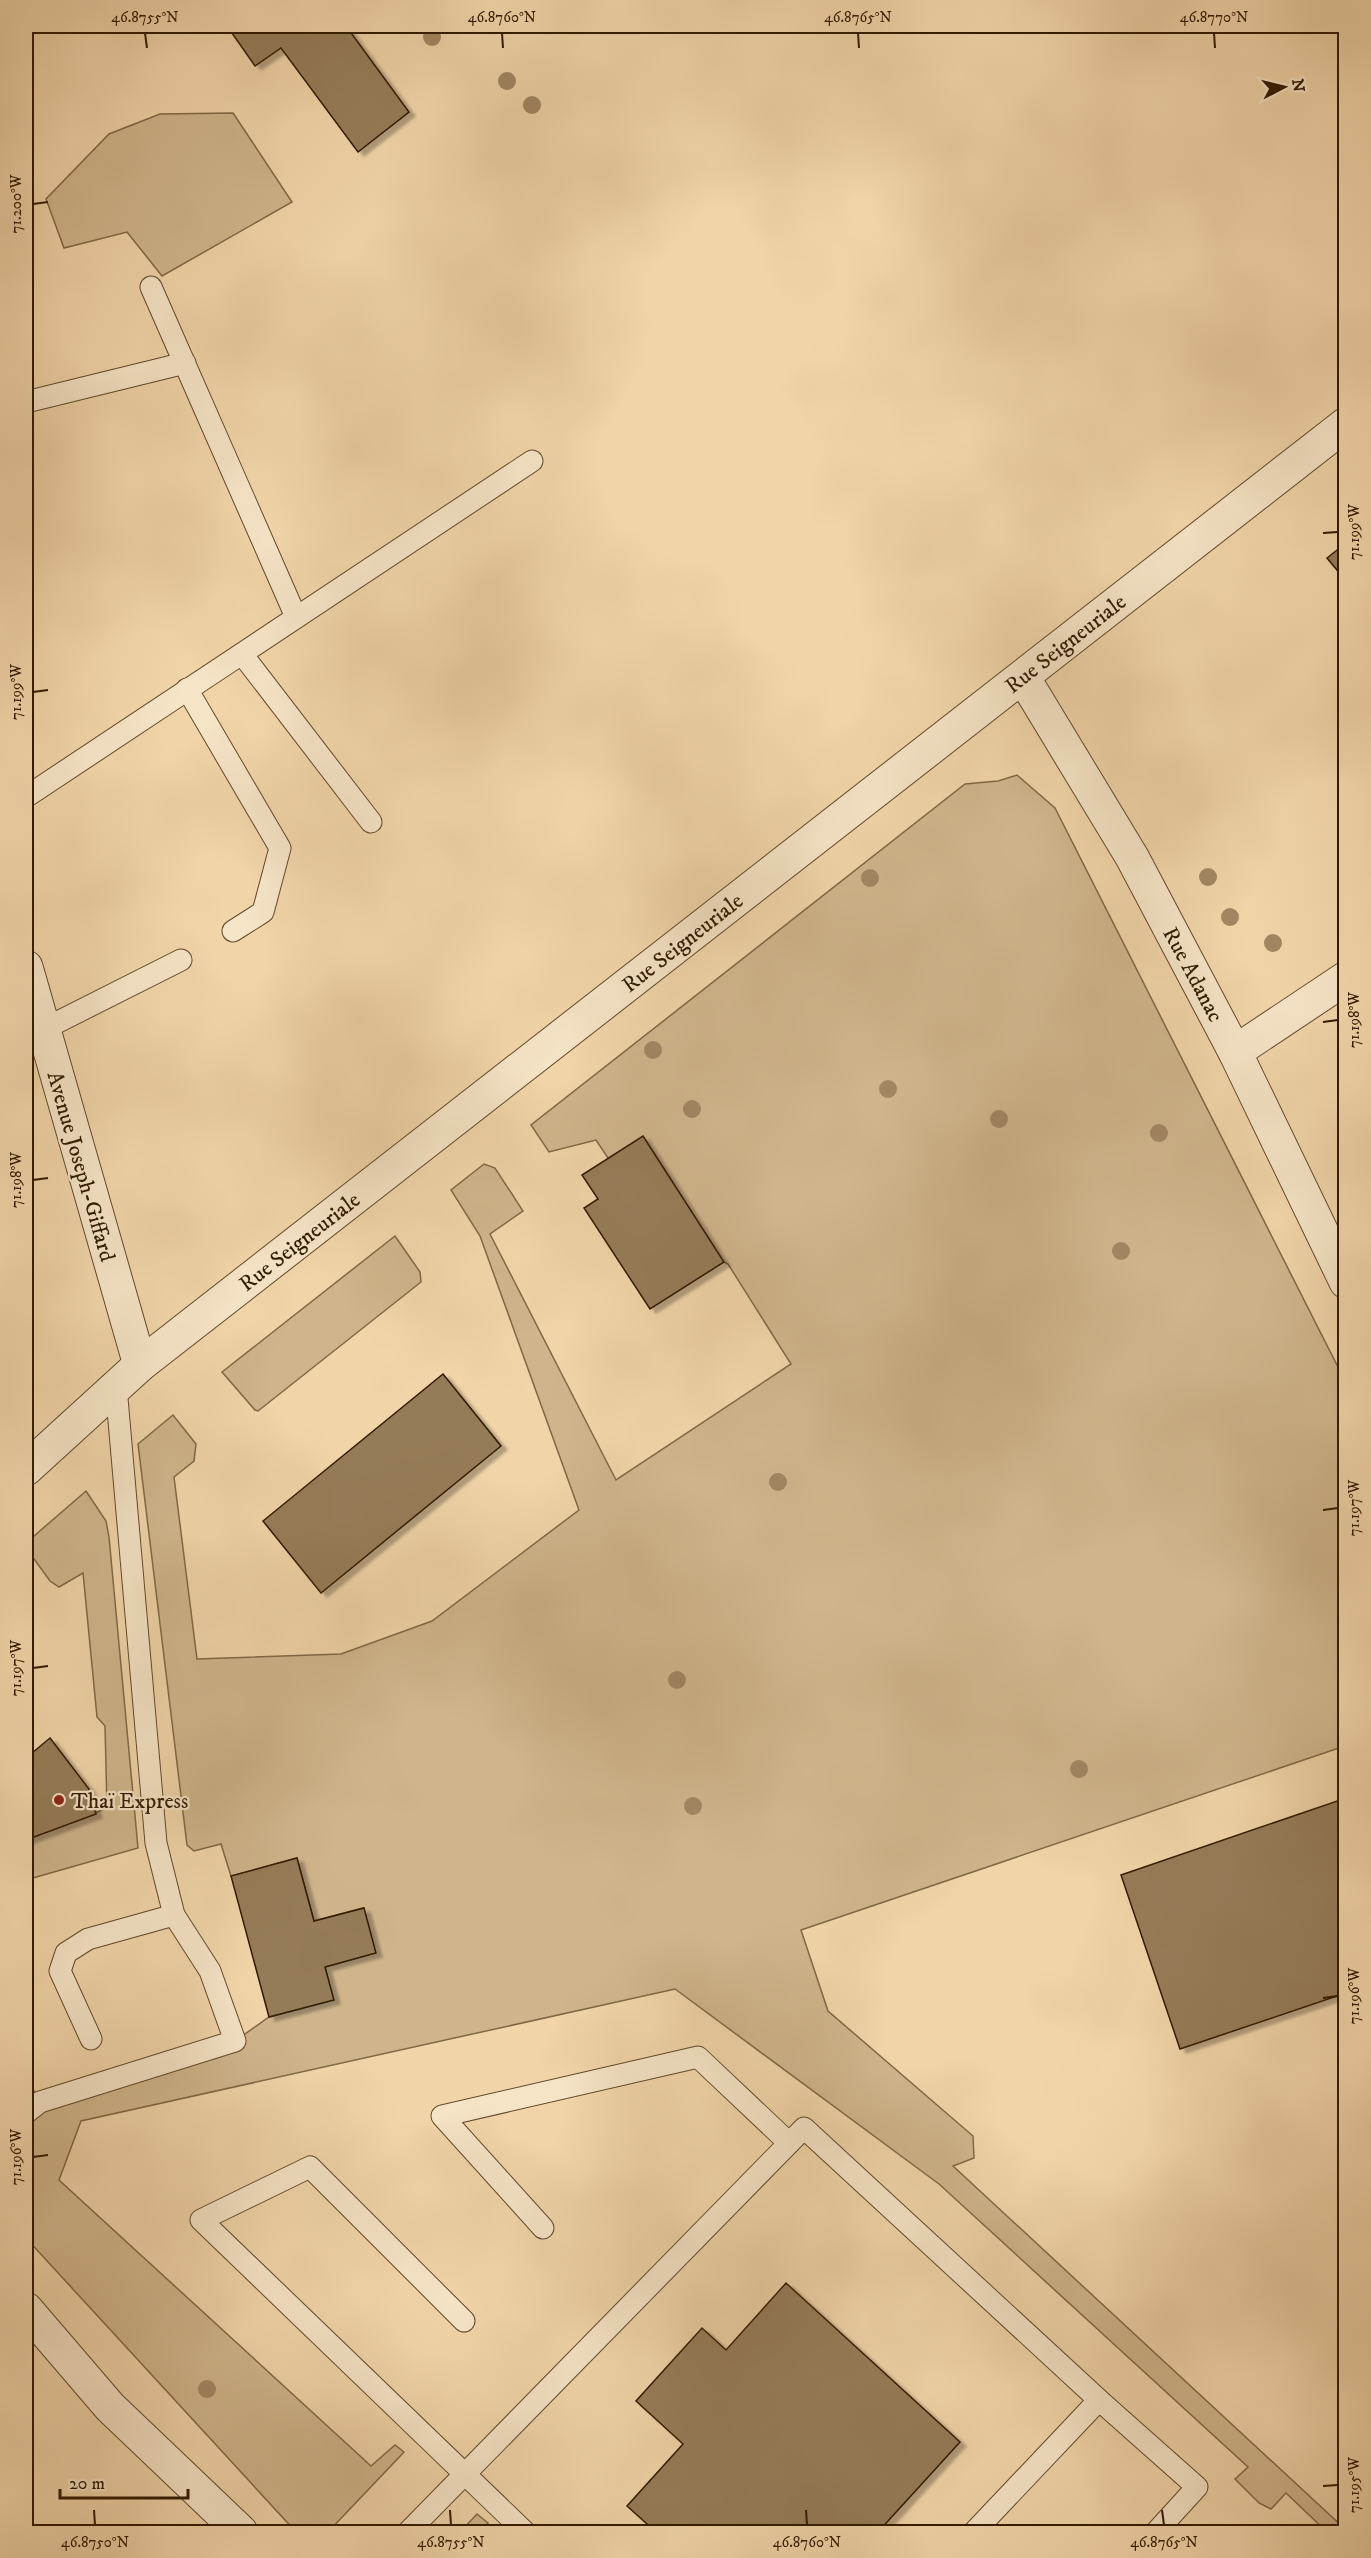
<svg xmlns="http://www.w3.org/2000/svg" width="1371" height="2558" viewBox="0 0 1371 2558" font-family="'IM FELL DW Pica',serif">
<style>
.green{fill:#d0b58c;stroke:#806846;stroke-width:1.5}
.building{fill:#957b58;stroke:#311a00;stroke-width:1.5;filter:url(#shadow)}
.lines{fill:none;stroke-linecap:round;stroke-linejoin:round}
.service-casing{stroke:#61492a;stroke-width:23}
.minor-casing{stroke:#61492a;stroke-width:35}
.tertiary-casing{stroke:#61492a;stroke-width:35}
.service{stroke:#f6e4c7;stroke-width:21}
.minor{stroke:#f6e4c7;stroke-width:33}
.tertiary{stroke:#f6e4c7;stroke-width:33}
.tree{fill:#a28763}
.ticks{fill:none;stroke:#311a00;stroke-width:2}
.poi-dot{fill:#8f2418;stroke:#f6e4c7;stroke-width:2}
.labels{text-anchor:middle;stroke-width:4.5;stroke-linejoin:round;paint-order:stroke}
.street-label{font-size:22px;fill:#311a00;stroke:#f6e4c7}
.poi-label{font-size:22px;fill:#311a00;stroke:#f6e4c7;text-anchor:start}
.neatline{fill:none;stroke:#311a00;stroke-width:2}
.ticks-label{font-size:15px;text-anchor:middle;fill:#311a00}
</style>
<defs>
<filter id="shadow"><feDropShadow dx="6" dy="4" stdDeviation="1.5" flood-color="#0004"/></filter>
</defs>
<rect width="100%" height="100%" fill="#f1d5a9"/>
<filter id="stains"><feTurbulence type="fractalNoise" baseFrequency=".00333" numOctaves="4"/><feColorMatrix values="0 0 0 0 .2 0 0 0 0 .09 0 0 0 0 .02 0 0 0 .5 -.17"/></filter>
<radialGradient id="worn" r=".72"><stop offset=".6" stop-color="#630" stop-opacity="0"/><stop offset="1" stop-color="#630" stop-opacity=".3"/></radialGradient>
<g class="green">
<path d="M233,113L292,202L162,276L127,232L64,248L46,199L109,134L160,114Z"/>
<path d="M1017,775L1055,808L1345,1381V1746L801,1930L828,2011L973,2136L974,2158L953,2166L1345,2529V2532H1327L1286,2493L1271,2509L1259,2503L1235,2479L1248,2467L939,2184L675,1989L81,2121L59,2180L371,2466L395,2445L404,2452L328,2532H296L26,2238V2078L40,2101L235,2041L269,2017L333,2000L325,1967L375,1953L363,1908L314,1921L297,1858L231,1876L221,1844L194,1851L187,1845L138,1444L173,1415L196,1444L194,1461L174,1477L197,1659L341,1654L432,1621L579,1510L480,1236L451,1190L484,1164L495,1168L523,1211L490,1234L616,1480L791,1364L728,1264L724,1262L608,1158L596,1140L549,1152L531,1125L965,784L998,781Z"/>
<path d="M395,1236L420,1272L421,1282L258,1411L255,1410L222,1372Z"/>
<path d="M86,1491L106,1521L109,1537L138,1848L26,1880V1840L107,1808L105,1726L97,1717L83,1573L59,1587L50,1581L26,1548V1543Z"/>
<path d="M477,2514L488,2523L479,2532H460Z"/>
</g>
<g class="building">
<path d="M227,26H346L409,112L358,152L281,48L255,66Z"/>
<path d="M1346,543V581L1327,558Z"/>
<path d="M643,1136L724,1262L650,1309L584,1208L598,1199L582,1175Z"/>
<path d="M443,1374L501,1446L321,1593L263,1521Z"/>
<path d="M50,1738L89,1789L96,1814L26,1840V1758Z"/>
<path d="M1346,1798V1993L1180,2049L1121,1875Z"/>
<path d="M297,1858L314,1921L364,1908L376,1953L325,1967L334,2000L269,2017L231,1876Z"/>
<path d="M786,2283L960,2442L878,2532H656L627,2506L683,2444L636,2401L702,2328L726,2350Z"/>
</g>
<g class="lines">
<g class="service-casing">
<g id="service">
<path d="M151,287L296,617"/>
<path d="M26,402L185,363"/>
<path d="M242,654L371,822"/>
<path d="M187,689L280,848L263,912L233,931"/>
<path d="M26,797L532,461"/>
<path d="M42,1030L181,960"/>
<path d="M91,2039L60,1971L66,1953L88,1939L174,1915"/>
<path d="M26,2113L40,2102L235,2041L210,1971L174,1915L156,1843L116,1387"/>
<path d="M543,2228L442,2116L698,2057L789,2143"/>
<path d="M464,2321L310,2167L201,2220L525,2532"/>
<path d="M1099,2400L1197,2487L1156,2532"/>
<path d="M408,2532L804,2128L1099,2400L974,2532"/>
</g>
</g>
<g class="minor-casing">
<g id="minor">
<path d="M1023,677L1132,857L1235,1052L1346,1282"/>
<path d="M26,967L140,1365"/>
<path d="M1235,1052L1346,978"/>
</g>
</g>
<g class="tertiary-casing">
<g id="tertiary">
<path d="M26,1469L140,1365L1346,424"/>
<path d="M26,2309L110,2407L241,2532"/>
</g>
</g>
<use href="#service" class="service"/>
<use href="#minor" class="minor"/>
<use href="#tertiary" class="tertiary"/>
</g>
<g class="tree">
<circle cx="432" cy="37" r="9"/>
<circle cx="507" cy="81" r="9"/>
<circle cx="532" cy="105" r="9"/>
<circle cx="1208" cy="877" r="9"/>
<circle cx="870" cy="878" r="9"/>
<circle cx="1230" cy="917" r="9"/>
<circle cx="1273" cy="943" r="9"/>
<circle cx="653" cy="1050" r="9"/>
<circle cx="888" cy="1089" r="9"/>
<circle cx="692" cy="1109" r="9"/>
<circle cx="999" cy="1119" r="9"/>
<circle cx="1159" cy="1133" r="9"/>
<circle cx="1121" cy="1251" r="9"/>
<circle cx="778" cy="1482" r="9"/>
<circle cx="677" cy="1680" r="9"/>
<circle cx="1079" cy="1769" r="9"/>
<circle cx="693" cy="1806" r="9"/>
<circle cx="207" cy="2389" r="9"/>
</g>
<path class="ticks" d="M145,33L147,48M502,33L503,48M858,33L859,48M1214,33L1215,48M33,204L48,202M1323,533L1338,532M33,692L48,690M1323,1022L1338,1020M33,1180L48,1178M1323,1510L1338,1508M33,1668L48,1666M1323,1998L1338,1996M33,2157L48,2155M1323,2486L1338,2485M94,2510L95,2525M450,2510L451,2525M806,2510L807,2525M1162,2510L1164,2525"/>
<circle class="poi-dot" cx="59" cy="1800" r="6"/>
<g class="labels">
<g class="street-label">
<text transform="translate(1065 643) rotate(-38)" y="8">Rue Seigneuriale</text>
<text transform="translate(682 942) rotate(-38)" y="8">Rue Seigneuriale</text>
<text transform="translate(1194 974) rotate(62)" y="8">Rue Adanac</text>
<text transform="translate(82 1166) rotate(74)" y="8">Avenue Joseph-Giffard</text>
<text transform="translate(299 1241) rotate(-38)" y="8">Rue Seigneuriale</text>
</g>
<g class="poi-label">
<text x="71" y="1808">Thaï Express</text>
</g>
</g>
<rect width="1371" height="2558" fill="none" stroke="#f1d5a9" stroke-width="66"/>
<g transform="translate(1284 87) rotate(83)" stroke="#f6e4c7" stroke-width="4.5" paint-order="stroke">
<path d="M0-4.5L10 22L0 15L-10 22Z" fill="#311a00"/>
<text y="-9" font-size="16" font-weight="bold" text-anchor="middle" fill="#311a00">N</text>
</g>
<path d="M60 2489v9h128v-9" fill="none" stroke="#311a00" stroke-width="3"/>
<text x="69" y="2489" font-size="18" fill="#311a00" stroke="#f6e4c7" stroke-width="4.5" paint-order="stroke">20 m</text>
<rect x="33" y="33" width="1305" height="2492" class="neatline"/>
<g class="ticks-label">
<text x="145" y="22">46.8755°N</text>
<text x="502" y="22">46.8760°N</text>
<text x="858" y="22">46.8765°N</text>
<text x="1214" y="22">46.8770°N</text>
<text transform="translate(16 204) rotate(-90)" y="5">71.200°W</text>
<text transform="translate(1354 532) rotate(-90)" y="5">71.199°W</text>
<text transform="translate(16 692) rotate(-90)" y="5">71.199°W</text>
<text transform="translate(1354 1020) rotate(-90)" y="5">71.198°W</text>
<text transform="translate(16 1180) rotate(-90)" y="5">71.198°W</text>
<text transform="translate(1354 1508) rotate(-90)" y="5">71.197°W</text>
<text transform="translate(16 1668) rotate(-90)" y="5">71.197°W</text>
<text transform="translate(1354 1996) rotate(-90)" y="5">71.196°W</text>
<text transform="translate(16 2157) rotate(-90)" y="5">71.196°W</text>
<text transform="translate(1354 2485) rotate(-90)" y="5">71.195°W</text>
<text x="95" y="2547">46.8750°N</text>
<text x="451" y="2547">46.8755°N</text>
<text x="807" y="2547">46.8760°N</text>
<text x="1164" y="2547">46.8765°N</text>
</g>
<rect width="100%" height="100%" filter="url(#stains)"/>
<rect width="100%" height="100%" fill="url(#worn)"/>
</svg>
